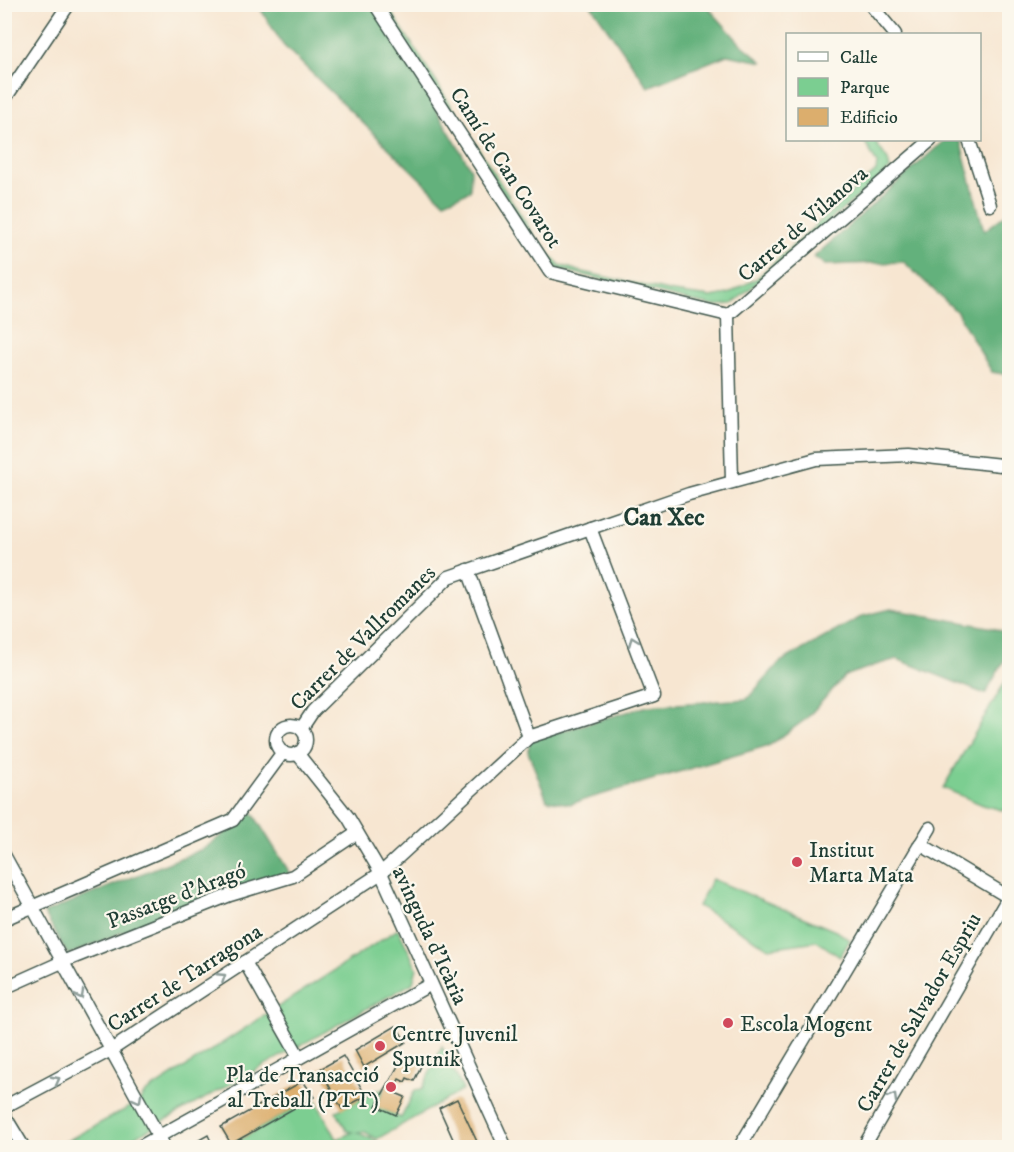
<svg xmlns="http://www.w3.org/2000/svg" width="1014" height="1152" viewBox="0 0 1014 1152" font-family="'IM FELL DW Pica',serif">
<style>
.green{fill:#7bce91;stroke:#4d8662;stroke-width:1.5}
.forest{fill:#64b17b;stroke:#427758;stroke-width:1.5}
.building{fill:#dcae6d}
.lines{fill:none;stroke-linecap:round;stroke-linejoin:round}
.minor-casing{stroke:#3f564c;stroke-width:15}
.minor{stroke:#fff;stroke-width:12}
.oneway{stroke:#8f9e9a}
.poi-dot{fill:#d1495b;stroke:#fbf7ec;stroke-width:2}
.labels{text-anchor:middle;stroke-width:4.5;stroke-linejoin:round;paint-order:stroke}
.street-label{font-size:22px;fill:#1f3d34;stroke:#fbf7ec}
.poi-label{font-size:22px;fill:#1f3d34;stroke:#fbf7ec;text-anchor:start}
.neighbourhood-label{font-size:24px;font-weight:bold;fill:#1f3d34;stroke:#fbf7ec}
</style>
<rect width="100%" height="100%" fill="#fbf7ec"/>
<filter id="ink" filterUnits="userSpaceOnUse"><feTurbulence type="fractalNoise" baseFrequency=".0167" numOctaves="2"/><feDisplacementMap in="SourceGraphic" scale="12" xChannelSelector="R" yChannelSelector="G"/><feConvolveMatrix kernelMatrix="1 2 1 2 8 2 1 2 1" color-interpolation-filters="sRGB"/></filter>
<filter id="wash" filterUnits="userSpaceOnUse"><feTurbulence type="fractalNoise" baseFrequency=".008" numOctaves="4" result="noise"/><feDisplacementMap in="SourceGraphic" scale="24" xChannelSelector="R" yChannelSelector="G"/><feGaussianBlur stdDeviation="1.35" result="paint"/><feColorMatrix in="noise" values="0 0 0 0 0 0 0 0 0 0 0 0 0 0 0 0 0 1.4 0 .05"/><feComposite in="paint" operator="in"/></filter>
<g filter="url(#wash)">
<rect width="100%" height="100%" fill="#f7e6d1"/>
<g class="green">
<path d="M381,5H387L540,245L560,265L579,271L673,292L711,297L728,294L757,278L876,171L877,164L864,140H874L888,160L890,169L732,304L713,306L558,269L543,256Z"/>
<path d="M1009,675V812L983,805L943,788Z"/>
<path d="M712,879L838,932L850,940L840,957L817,941L769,948L698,906Z"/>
<path d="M398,929L417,968L413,983L117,1147L54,1148L139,1102L145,1093Z"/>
<path d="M442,1046L463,1090L377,1139L365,1132H357L378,1142L379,1147L218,1148L229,1141L232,1144L314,1097L337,1139L353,1132L347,1131L336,1111L385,1087L376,1106L401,1118L415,1090L422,1089Z"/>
</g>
<g class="forest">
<path d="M258,5H375L471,169L470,191L444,202L283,45Z"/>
<path d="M591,5H706L740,43L763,62L727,55L648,87Z"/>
<path d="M945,140H960L984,231L1009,212V375L992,372L957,312L904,262L825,265L814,257Z"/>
<path d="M891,609L993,628L1009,634V652L985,694L897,659L876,665L845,676L806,719L770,745L570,804L547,800L528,752L530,740L648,706L747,699L780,662L863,616Z"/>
<path d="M252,812L290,873L235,893L226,889L68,955L44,913L205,848Z"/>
</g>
<g id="blocks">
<g class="building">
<path d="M396,1026L406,1042L364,1067L355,1050Z"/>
<path d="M343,1056L366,1096L342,1109L320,1069Z"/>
<path d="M403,1057L421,1066L414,1081L407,1078L405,1082L399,1079L393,1092L405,1097L396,1115L376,1106Z"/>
<path d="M303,1081L314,1097L231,1144L221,1127Z"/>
<path d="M457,1099L480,1148H457L439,1108Z"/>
<path d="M208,1135L214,1148H192L190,1145Z"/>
</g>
</g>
</g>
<g filter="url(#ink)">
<use href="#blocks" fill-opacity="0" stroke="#3f564c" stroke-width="1.5"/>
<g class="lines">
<g class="minor-casing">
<g id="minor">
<path d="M375,4L550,272L728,315"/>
<path d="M870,4L895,34"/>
<path d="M4,100L69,4"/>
<path d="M969,140L990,205"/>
<path d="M728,315L931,140"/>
<path d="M728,315L732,481"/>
<path d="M468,570L529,737"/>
<circle cx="291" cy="740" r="15"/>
<path d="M301,729L313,711L449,577L689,494L816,459L909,455L1010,466"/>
<path d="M297,753L348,817L381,873L506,1148"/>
<path d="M920,844L1010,898"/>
<path d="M4,855L165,1148"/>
<path d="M4,919L233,820L283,752"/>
<path d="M245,962L299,1057"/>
<path d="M4,988L62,962L230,895L293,876L357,833"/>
<path d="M4,1107L111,1050L381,873L529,737L654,696L590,528"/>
<path d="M4,1115L24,1148"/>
<path d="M138,1148L431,984"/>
<path d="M739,1148L930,828"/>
<path d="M863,1148L1008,898"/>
</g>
</g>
<use href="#minor" class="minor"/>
</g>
<defs><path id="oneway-chevron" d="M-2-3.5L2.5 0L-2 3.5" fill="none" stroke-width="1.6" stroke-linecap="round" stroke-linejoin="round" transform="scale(1.5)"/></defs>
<g class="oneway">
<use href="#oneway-chevron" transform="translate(633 641) rotate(-111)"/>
<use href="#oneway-chevron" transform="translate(222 977) rotate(-33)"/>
<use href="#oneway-chevron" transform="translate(80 995) rotate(61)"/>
<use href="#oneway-chevron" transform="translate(56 1080) rotate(-28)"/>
<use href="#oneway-chevron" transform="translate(893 1097) rotate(-60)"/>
<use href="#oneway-chevron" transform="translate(138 1099) rotate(61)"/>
</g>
</g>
<g class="poi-dot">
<circle cx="797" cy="862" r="6"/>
<circle cx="728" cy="1023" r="6"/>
<circle cx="380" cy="1046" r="6"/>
<circle cx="391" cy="1087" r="6"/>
</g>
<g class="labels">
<g class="street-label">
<text transform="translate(507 167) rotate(57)" y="8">Camí de Can Covarot</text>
<text transform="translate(802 223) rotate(-41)" y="8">Carrer de Vilanova</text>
<text transform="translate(362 637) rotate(-45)" y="8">Carrer de Vallromanes</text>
<text transform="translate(176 895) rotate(-21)" y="8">Passatge d'Aragó</text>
<text transform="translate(431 935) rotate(65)" y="8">avinguda d'Icària</text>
<text transform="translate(184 977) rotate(-33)" y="8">Carrer de Tarragona</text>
<text transform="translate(918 1012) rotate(-60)" y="8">Carrer de Salvador Espriu</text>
</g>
<g class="poi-label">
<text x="809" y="857">Institut<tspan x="809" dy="25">Marta Mata</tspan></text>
<text x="740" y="1031">Escola Mogent</text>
<text x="392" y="1041">Centre Juvenil<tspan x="392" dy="25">Sputnik</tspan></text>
<text x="379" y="1082" text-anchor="end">Pla de Transacció<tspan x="379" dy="25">al Treball (PTT)</tspan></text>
</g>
<g class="neighbourhood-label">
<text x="664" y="525">Can Xec</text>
</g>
</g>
<rect width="1014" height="1152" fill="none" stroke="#fbf7ec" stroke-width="24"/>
<rect x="786" y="33" width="195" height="108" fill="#fbf7ec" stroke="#a3ada2" stroke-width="1.5"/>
<rect x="798" y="52" width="30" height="9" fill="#ffffff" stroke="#a3ada2" stroke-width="1.5"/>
<text x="840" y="63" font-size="18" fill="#1f3d34">Calle</text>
<rect x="798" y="78" width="30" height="18" fill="#7bce91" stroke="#a3ada2" stroke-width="1.5"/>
<text x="840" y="93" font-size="18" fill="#1f3d34">Parque</text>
<rect x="798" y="108" width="30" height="18" fill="#dcae6d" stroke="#a3ada2" stroke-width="1.5"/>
<text x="840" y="123" font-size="18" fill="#1f3d34">Edificio</text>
</svg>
